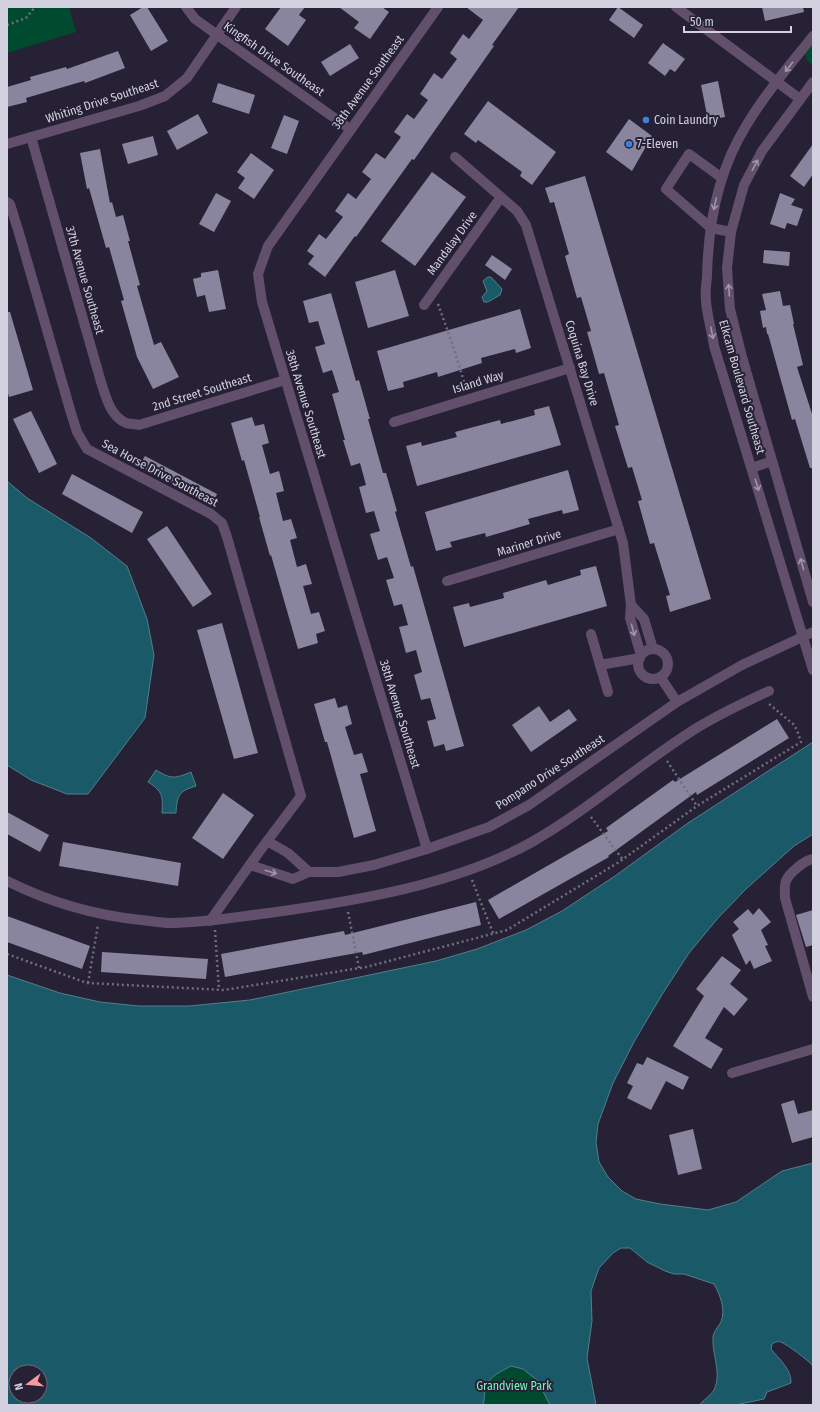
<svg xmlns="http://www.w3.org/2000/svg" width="820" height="1412" viewBox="0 0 820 1412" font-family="'Fira Sans Condensed',sans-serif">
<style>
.green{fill:#004a30}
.water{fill:#1a5a68;stroke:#527e8c;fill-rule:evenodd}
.building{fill:#8a859f}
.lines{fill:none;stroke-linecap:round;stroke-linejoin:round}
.path{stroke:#716e7f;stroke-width:2.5;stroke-dasharray:2 3;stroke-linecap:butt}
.minor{stroke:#614f6b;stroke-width:10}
.oneway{stroke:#a096ab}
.shop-dot{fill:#3f7fe0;stroke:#262135;stroke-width:1.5}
.labels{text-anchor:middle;stroke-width:4;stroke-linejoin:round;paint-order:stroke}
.street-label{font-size:12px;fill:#d3d1df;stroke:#262135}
.poi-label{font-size:12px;fill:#d3d1df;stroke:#262135;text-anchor:start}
.park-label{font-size:12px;fill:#76f5bb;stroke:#262135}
</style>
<rect width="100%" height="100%" fill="#262135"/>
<g class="green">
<path d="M7,7H69L76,32L7,53Z"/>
<path d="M813,44V65L808,62L805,53Z"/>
<path d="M511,1366L523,1369L537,1380L550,1405H483C485,1399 485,1391 486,1386C490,1376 502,1371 511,1366Z"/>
</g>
<g class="water">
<path d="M488,277H491L502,289L500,295L488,302H484L482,297L487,291L483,281Z"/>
<path d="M7,481L27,498L91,538L127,566L147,619L154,655L145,718L88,794H67L31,780L7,765Z"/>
<path d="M813,742V834L794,846L746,889L718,918L689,953L663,993L635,1040L613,1083L598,1124L596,1142L599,1162L608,1177L622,1191L636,1199L660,1204L708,1210L736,1202L782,1171L813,1163V1366C808,1360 788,1345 781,1342C778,1341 775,1342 772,1344L771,1349C779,1359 792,1370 791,1383L767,1392L764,1399L735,1405H699C704,1400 711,1395 714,1390C722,1373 712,1355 713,1338C713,1332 718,1327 721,1322C726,1309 720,1295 714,1284L684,1274H674L665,1271L647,1262L630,1248H621L613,1253L599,1268L591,1291L592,1321L587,1358L596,1405H550L537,1380L523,1369L511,1366C502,1371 490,1376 486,1386C484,1391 485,1399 483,1405H7V975L60,993L100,1002L139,1006H189L250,1000L436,961L477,949L526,930L562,911L615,876L688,823ZM16,1372H40V1396H16Z"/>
<path d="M156,770C171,779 174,779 191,772L196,786C179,791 177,795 176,813H162C163,797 163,791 148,782Z"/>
</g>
<g class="building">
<path d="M143,7H147L168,41L151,51L130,15Z"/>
<path d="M281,7H305L299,15L306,20L288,46L265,29Z"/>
<path d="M339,7H382L389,12L370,39L354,28L359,22Z"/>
<path d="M466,7H519L492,45L494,46L414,160L412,159L356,237L355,236L325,277L308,264L314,256L307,251L319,234L326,239L343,217L335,211L348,193L356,199L371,179L362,172L376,153L385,159L401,137L394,132L407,114L414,119L428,100L420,94L434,73L442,79L457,59L450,53L463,34L469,39L483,20Z"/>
<path d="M618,7L643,25L634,38L609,20Z"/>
<path d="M762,7H803L804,12L765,21Z"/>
<path d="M663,43L685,59L675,72L670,69L665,76L648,63Z"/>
<path d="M350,44L359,58L330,76L321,62Z"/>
<path d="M118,51L125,68L85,83L84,81L26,98L27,102L7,107V87L31,80L30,77L66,67L67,69Z"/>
<path d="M718,81L725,117L708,120L701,85Z"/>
<path d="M218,83L255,95L249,114L212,102Z"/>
<path d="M488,101L556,152L532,185L520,176L522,172L478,140L476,143L464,134Z"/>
<path d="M198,114L208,133L177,150L167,131Z"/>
<path d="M284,115L299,121L287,154L271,148Z"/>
<path d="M629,119L652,136L632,171L606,152Z"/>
<path d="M153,136L158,155L128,164L122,144Z"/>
<path d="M813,144V174L804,187L790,176Z"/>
<path d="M100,149L110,203L112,202L116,217L123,215L130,241H128L140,285L137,286L154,345L161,342L179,377L153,389L137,357L121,301L124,300L109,247L106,248L89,188L87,189L80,153Z"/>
<path d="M251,153L274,170L254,199L238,188L245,178L237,172Z"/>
<path d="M432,172L466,197L415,266L381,241Z"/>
<path d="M585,176L711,599L670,612L666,596L670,595L654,543L650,544L643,519L638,501L642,500L632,467L628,468L615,426L619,425L604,373L599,374L592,349L587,332L591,331L581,297L577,298L565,256L569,254L554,202L550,203L545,188Z"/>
<path d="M216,193L231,201L214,232L199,224Z"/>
<path d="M780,193L795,199L791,205L803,209L797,226L787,223L785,229L770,224Z"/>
<path d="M764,250L790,252L789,266L763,263Z"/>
<path d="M492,255L512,269L505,280L485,265Z"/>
<path d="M218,270L226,309L209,312L205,295L197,297L193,279L201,277V273Z"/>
<path d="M395,270L409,316L368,328L355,282Z"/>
<path d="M780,291L783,306L790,305L794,324H793L803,365L797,367L813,417V468H810L795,419L792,420L768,334H767L766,327L763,328L760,311L766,310L762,294Z"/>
<path d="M331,293L356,381L359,380L370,419H368L383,473H386L397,511L395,512L411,567L413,566L464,746L446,751L444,744L434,747L427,721L436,719L430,698L421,700L414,675L422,672L416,650L406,653L399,627L408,625L402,604L394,606L386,580L394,578L387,557L378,560L370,534L380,531L374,511L366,513L359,487L366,485L360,463L351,466L343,440H345L332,394L339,392L332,370L323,373L315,347L325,344L318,321L309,323L303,301Z"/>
<path d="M520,309L531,348L516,353L515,349L481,358L482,363L438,377L437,372L403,382L404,387L388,391L377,351Z"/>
<path d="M7,312H10L33,390L9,397L7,390Z"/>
<path d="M549,406L561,445L417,486L406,446L421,442L422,446L457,437L455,432L500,420L501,424L535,415L534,410Z"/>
<path d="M31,411L57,464L39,473L13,419Z"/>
<path d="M252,417L255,426L264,424L269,443L262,445L270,474L279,471L284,491L276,493L283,521L291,519L297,538L290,540L297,567L306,564L312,584L303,586L311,614L319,612L325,631L316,634L318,643L298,649L271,555L270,556L259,517H260L244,460L242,461L231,423Z"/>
<path d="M145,456L217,494L212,505L139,466Z"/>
<path d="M568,470L579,510L563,514L562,510L528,519L530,524L486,537L485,533L450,542L452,547L436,551L425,512Z"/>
<path d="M72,474L143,512L132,533L62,494Z"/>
<path d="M167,526L212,594L193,607L147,539Z"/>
<path d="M596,566L607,606L464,647L453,607L469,603L470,607L504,598L503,593L546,580L548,585L581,575L580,570Z"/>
<path d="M222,623L258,753L234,759L197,630Z"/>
<path d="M335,698L338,708L347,705L352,724L345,727L354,755L362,753L368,772L360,774L376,831L354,838L327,742H325L314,704Z"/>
<path d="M539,706L550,722L569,709L577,720L531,752L512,725Z"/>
<path d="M777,719L789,738L697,795L696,792L608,856L609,857L499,919L488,900L608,831L606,828L673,780L675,782Z"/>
<path d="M223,793L254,815L223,859L192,838Z"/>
<path d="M7,812L49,835L40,852L7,834Z"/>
<path d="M63,842L181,863L178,886L59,866Z"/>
<path d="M476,902L481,925L363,955L362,952L225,977L221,954L344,931L345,935Z"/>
<path d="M759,908L771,922L761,930L768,945L765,946L772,961L754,969L750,960L746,965L732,935L739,929L733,922L748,909L753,915Z"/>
<path d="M813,910V945L806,947L796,915Z"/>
<path d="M7,916L90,946L82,969L7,942Z"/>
<path d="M102,952L208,959L206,979L101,972Z"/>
<path d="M722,956L741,970L730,984L748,999L734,1016L724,1007L705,1038L723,1049L711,1069L673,1046L704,996L696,989Z"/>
<path d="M647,1057L689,1077L683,1090L666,1081L651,1110L627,1098L633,1086L627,1083L637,1063L643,1065Z"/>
<path d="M794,1100L798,1114L813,1110V1137L792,1143L781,1104Z"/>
<path d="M693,1129L702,1169L678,1175L669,1135Z"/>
</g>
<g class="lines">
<g class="path">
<path d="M7,25L26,18L35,7"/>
<path d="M438,304L451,340L466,388"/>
<path d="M667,761L697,806"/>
<path d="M591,817L623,860"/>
<path d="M472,880L493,933"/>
<path d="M348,912L359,968"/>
<path d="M215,930L219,990"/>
<path d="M7,954L87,983L224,990L366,967L507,930L619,862L697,806L801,742L797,730L793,724L768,703"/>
<path d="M88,983L98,925"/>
</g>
<g class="minor">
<path d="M186,7L195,19L350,129"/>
<path d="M676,7L800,99"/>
<path d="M813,36C790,65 765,94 746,126C718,171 708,225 707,277C706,285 705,293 706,301C707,316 712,331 714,346L813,670"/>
<path d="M813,82L762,151L744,185L731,232L727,268L730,309L742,357L813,602"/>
<path d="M31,137L101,382C106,397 110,416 126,423C129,424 135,424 139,425L285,380"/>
<path d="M7,144L139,106L165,96L187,78L236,7"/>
<path d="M455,157L517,211L526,225L623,543L631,605L630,618L641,655"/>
<path d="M722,178L689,154L666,189L711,228L731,232"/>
<path d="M7,202L10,204L19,233L71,413L77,432L87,449L211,514L222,523L227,537L301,796L259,852L210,921"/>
<path d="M424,305L501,197"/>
<path d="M394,422L570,368"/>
<path d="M752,468L772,461"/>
<path d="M447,581L619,529"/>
<path d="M631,605L644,619L653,649"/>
<path d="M591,634L608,692"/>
<circle cx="653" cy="664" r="15"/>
<path d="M600,665L640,658"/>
<path d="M661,678L677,702"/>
<path d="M267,841L288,853L309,872"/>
<path d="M427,849L262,302L258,274L268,246L438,7"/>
<path d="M813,859C805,860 789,873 786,881C784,886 785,893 785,898L813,997"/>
<path d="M250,865L293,879L309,872H338L374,865L427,849L489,827L529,805L677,702L742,665L813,632"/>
<path d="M7,881C51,903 93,915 141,920C151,921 161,923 170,923C203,923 236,917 269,913C356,901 454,885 532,842C588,810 637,766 692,731C717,715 743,703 769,691"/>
<path d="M732,1073L813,1049"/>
</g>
</g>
<defs><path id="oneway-shaft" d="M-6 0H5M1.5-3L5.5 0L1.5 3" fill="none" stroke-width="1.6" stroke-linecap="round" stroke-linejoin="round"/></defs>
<g class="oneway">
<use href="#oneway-shaft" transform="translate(789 67) rotate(128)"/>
<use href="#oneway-shaft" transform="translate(755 165) rotate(-63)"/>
<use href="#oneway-shaft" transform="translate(715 204) rotate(102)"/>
<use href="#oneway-shaft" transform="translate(729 290) rotate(-94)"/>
<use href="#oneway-shaft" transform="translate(712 333) rotate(79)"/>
<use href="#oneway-shaft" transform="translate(757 485) rotate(73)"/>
<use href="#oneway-shaft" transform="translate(802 564) rotate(-106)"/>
<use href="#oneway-shaft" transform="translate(633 630) rotate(75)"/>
<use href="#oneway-shaft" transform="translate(271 872) rotate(17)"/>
</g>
<g class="shop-dot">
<circle cx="646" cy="120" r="4"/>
<circle cx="629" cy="144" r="4"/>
</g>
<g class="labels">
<g class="street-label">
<text transform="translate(274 59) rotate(35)" y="4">Kingfish Drive Southeast</text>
<text transform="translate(368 82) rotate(-54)" y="4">38th Avenue Southeast</text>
<text transform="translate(102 101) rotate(-18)" y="4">Whiting Drive Southeast</text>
<text transform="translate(452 243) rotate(-54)" y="4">Mandalay Drive</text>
<text transform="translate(85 280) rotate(74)" y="4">37th Avenue Southeast</text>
<text transform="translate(582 363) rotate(73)" y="4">Coquina Bay Drive</text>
<text transform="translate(478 382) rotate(-17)" y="4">Island Way</text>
<text transform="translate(742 387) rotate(74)" y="4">Elkcam Boulevard Southeast</text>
<text transform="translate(202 392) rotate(-17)" y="4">2nd Street Southeast</text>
<text transform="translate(306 404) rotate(73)" y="4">38th Avenue Southeast</text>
<text transform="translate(160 473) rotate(28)" y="4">Sea Horse Drive Southeast</text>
<text transform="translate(529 543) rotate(-17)" y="4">Mariner Drive</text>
<text transform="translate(400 714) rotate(73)" y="4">38th Avenue Southeast</text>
<text transform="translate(550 772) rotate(-33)" y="4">Pompano Drive Southeast</text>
</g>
<g class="poi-label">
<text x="654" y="124">Coin Laundry</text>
<text x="637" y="148">7-Eleven</text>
</g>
<g class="park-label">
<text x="514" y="1390">Grandview Park</text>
</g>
</g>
<rect width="820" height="1412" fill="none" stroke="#d3d1df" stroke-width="16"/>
<g transform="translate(28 1384) rotate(254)"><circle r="19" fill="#262135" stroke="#6b6779"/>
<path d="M0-3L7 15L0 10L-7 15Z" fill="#f59b9d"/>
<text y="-6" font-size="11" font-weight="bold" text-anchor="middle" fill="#d3d1df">N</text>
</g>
<path d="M684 26v6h107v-6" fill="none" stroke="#d3d1df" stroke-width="2"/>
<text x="690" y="26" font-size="12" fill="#d3d1df" stroke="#262135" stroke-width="3" paint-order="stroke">50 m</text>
</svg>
